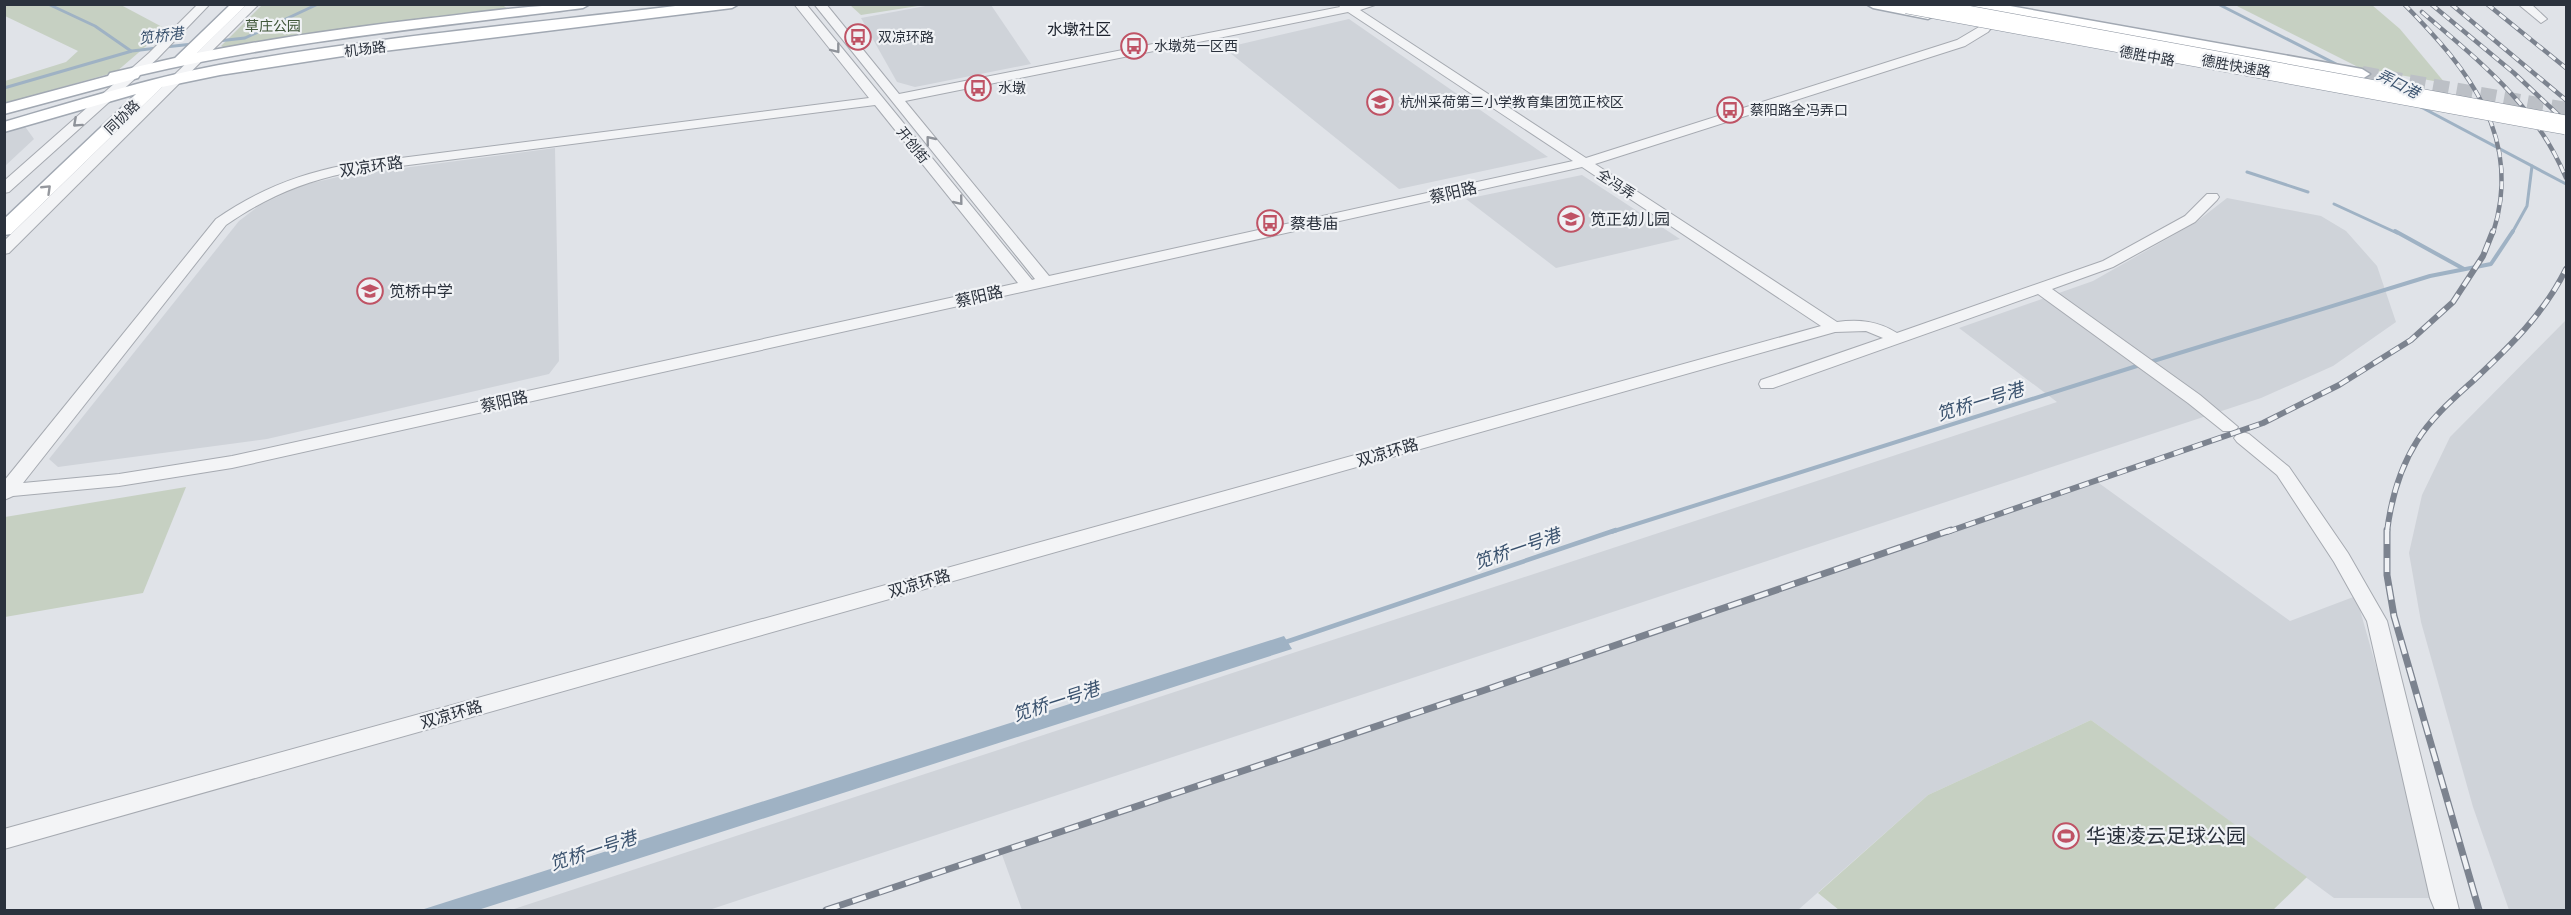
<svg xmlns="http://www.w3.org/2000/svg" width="2571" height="915" viewBox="0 0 2571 915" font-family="Manrope,'Noto Sans SC',sans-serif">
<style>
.built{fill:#cfd3d9}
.green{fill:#c6d0c2}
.water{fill:#9fb2c4}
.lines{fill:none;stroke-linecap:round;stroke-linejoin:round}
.stream-far2{stroke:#9fb2c4;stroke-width:3}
.stream-far1{stroke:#9fb2c4;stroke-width:4}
.stream{stroke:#9fb2c4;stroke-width:4.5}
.major-tunnel{stroke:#bcc0c6;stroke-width:16;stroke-dasharray:16 8;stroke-linecap:butt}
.minor-casing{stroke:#a6aab1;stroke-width:2}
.major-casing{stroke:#a1a8b2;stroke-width:3}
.minor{fill:#f3f4f6;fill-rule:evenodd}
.major{fill:#fff;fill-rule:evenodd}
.rail-far2-casing{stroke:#7c838f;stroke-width:4.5}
.rail-far1-casing{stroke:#7c838f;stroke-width:6}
.rail-casing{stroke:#7c838f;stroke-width:7}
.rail-far2{stroke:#f0f2f5;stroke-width:3;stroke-dasharray:8;stroke-linecap:butt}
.rail-far1{stroke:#f0f2f5;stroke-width:4;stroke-dasharray:10;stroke-linecap:butt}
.rail{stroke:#f0f2f5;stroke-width:4.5;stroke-dasharray:14;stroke-linecap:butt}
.highway-bridge-casing{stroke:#89919d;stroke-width:20;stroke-linecap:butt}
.highway-bridge{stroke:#fff;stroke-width:19}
.oneway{stroke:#8f939a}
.oneway2{stroke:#95989e}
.labels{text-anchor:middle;stroke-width:4.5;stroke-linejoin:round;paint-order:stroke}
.far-park-label{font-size:14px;fill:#40573a;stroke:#f0f2f5}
.far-poi-label{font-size:14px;fill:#2b323d;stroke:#f0f2f5;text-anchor:start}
.far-street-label{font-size:14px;fill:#2b323d;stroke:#f0f2f5}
.far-water-label{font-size:15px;font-style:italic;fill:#39516d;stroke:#f0f2f5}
.far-quarter-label{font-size:16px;fill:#1d232e;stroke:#f0f2f5}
.street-label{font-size:16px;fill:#2b323d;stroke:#f0f2f5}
.poi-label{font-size:16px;fill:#2b323d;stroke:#f0f2f5;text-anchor:start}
.water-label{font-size:18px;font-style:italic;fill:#39516d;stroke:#f0f2f5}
.near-poi-label{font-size:20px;fill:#2b323d;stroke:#f0f2f5;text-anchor:start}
</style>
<rect width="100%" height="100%" fill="#e0e3e8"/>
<g class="built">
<path d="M936,4L991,5L1031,64L915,87L897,82L861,18Z"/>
<path d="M1349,19L1548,157L1399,189L1224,48Z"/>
<path d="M21,121L34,139L5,166V126Z"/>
<path d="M555,148L559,361L549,374L267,439L58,467L49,459L239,221L260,205L303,185L342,176Z"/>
<path d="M1582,175L1680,239L1556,268L1466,199Z"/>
<path d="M2227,198L2321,216L2346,231L2377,266L2396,322L2333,366L2261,398L709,910H511L2057,402L1959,328L2093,281L2195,223Z"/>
<path d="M2566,320V910H2509L2473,807L2421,622L2409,553L2422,495L2450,437Z"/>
<path d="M2096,481L2290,621L2356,596L2442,898H2334L2091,720L1928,795L1798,910H1022L1001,852Z"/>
</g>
<g class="green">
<path d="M501,4L508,9L231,51L221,46L262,5Z"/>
<path d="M5,5H121L166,29L116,72L5,103V81L66,62L78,51L5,16Z"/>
<path d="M850,5H924L861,15Z"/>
<path d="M2235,5H2372L2400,29L2445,83L2360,68Z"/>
<path d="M186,487L143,593L5,617V517Z"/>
<path d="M2091,720L2307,877L2273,910H1839L1818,893L1928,795Z"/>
</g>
<path class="water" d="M1284,636L1292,649L478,910H421Z"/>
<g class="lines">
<g class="stream-far2">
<path d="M48,4L95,26L131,51"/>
<path d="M2218,4L2340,66"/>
<path d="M218,41L245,38L318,4"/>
<path d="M165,47L193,44"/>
<path d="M4,88L132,51L157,48"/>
<path d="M2419,106L2566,184"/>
<path d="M2247,172L2308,192"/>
<path d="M2334,204L2397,233"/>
<path d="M2512,233L2527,206L2532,166"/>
</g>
<g class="stream-far1">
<path d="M2395,231L2464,269"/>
<path d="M2150,362L2430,276L2491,264L2513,231"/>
<path d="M1611,532L2140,365"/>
</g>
<path class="stream" d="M1283,643L1616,530"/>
<path class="major-tunnel" d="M2362,74L2566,110"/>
<g class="minor-casing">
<g id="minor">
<path d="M198,4H210L157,59L9,192L4,193V181L149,53Z"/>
<path d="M247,4H259L9,253L4,254V241Z"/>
<path d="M794,4H806L1032,280L1035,279L814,4H826L899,94L1340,7L1338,4H1378L1360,10L1586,158L1957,40L1979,27L1996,8H2004L2006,10L1988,32L1965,46L1595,164L1837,322C1859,319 1878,321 1897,333L2103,261L2185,216L2207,194H2217L2219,197L2217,200L2195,222L2113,267L2052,289L2200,395L2238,427L2235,431H2223L2188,403L2038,294L1773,388H1761L1759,384L1761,380L1883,338L1866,331L1835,332L4,849V829L1821,326L1582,167L232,468L119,486L13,496L4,500V481L216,219C256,191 298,174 346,165L869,98ZM1348,12L1573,161L1049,276L905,101ZM875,105L1018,283L232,456L119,474L23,483L226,225C263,199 302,182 346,173Z"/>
<path d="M2518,4H2531L2547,19L2541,23Z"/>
<path d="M2243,432L2249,434L2289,467L2348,553L2387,621L2459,910H2435L2430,898L2367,621L2334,562L2277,475L2237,442L2234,438L2237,434Z"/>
</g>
</g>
<g class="major-casing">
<g id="major">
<path d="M231,4H247L197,53C274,38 353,27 431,18C484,12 536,4 590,4L583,8C435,27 285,41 140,75L138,78L4,114V104L108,76L110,73L175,58Z"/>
<path d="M692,4H739L732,8L343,56L220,75L162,87L11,234L4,235V219L136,94L4,132V122C76,101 146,79 219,65C375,37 535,23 692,4Z"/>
<path d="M1866,4H1897L1933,12L1935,15L1928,19L1873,8Z"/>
<path d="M1965,4H1999L2362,69L2370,74L2362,79L1972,8Z"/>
</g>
</g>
<use href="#minor" class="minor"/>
<use href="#major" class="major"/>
<g class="rail-far2-casing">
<g id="rail-far2">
<path d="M2404,4C2468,69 2524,137 2493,233"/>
<path d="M2431,4L2514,73L2566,122"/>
<path d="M2451,4L2566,100"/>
<path d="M2487,4L2566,68"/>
<path d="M2422,12C2480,62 2536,105 2566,178"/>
</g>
</g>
<g class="rail-far1-casing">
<g id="rail-far1">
<path d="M1947,532L2263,423L2339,385L2411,340L2453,302L2483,256L2493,231"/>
<path d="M2387,532C2391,499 2400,468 2417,441C2431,418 2453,399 2473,381C2509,347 2544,314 2566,269"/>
</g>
</g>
<g class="rail-casing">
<g id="rail">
<path d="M2387,530V575L2394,616L2479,910"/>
<path d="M826,910L1482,691L1951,530"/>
</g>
</g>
<use href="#rail-far2" class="rail-far2"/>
<use href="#rail-far1" class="rail-far1"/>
<use href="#rail" class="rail"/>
<g class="highway-bridge-casing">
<path id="highway-bridge" d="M1907,4L2566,125"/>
</g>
<use href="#highway-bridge" class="highway-bridge"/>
</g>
<defs><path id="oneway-chevron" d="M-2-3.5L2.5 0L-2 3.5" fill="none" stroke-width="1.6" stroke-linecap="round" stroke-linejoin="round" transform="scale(1.5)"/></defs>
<g class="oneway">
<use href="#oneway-chevron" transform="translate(836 49) rotate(52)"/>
<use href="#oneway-chevron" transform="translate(77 123) rotate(138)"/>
<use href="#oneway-chevron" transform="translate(930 140) rotate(-129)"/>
<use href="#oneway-chevron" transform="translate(959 201) rotate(51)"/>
</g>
<use class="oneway2" href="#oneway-chevron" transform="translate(47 189) rotate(-44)"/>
<defs>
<g id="bus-ring" transform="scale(1.35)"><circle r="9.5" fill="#f0f2f5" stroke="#bf5365" stroke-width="1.5"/><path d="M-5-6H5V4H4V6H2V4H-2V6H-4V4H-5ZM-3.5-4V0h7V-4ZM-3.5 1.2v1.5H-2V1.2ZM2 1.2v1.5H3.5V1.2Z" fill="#bf5365"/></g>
<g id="school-ring" transform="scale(1.35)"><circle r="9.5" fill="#f0f2f5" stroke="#bf5365" stroke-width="1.5"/><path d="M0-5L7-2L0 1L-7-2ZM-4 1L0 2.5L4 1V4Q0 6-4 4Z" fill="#bf5365"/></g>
<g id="stadium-ring" transform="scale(1.35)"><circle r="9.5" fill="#f0f2f5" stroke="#bf5365" stroke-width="1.5"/><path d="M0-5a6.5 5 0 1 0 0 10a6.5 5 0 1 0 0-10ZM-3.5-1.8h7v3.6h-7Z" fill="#bf5365"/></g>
</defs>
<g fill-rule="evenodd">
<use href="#bus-ring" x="858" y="37"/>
<use href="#bus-ring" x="1134" y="46"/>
<use href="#bus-ring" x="978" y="88"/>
<use href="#school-ring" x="1380" y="102"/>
<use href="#bus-ring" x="1730" y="110"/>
<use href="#school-ring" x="1571" y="219"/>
<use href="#bus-ring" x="1270" y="223"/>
<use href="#school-ring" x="370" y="291"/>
<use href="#stadium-ring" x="2066" y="836"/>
</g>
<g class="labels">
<g class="far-park-label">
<text x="273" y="31">草庄公园</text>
</g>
<g class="far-poi-label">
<text x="878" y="42">双凉环路</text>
<text x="1154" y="51">水墩苑一区西</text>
<text x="998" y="93">水墩</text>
<text x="1400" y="107">杭州采荷第三小学教育集团笕正校区</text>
<text x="1750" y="115">蔡阳路全冯弄口</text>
</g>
<g class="far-street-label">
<text transform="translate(365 49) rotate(-7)" y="5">机场路</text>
<text transform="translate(2147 56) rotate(10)" y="5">德胜中路</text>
<text transform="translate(2236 66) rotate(10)" y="5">德胜快速路</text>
<text transform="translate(122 117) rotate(-44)" y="5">同协路</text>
<text transform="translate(913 145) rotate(51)" y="5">开创街</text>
<text transform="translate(1616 184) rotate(33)" y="5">全冯弄</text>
</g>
<g class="far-water-label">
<text transform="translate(161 36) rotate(-7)" y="5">笕桥港</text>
<text transform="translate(2398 84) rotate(27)" y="5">弄口港</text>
</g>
<g class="far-quarter-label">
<text x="1079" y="35">水墩社区</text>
</g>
<g class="street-label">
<text transform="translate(371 166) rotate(-8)" y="6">双凉环路</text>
<text transform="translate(1453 192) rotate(-13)" y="6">蔡阳路</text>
<text transform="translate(979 296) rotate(-13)" y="6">蔡阳路</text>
<text transform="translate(504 401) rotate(-13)" y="6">蔡阳路</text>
<text transform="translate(1387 452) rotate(-16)" y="6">双凉环路</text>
<text transform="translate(919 583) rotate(-16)" y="6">双凉环路</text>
<text transform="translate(451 714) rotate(-16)" y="6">双凉环路</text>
</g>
<g class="poi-label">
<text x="1590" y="225">笕正幼儿园</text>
<text x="1290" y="229">蔡巷庙</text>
<text x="389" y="297">笕桥中学</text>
</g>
<g class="water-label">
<text transform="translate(1980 402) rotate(-17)" y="6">笕桥一号港</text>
<text transform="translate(1517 549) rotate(-19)" y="6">笕桥一号港</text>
<text transform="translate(1056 702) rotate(-18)" y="6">笕桥一号港</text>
<text transform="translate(593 851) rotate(-18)" y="6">笕桥一号港</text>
</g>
<g class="near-poi-label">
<text x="2086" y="843">华速凌云足球公园</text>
</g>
</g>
<rect width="2571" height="915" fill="none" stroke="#2b323d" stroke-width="12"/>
</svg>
